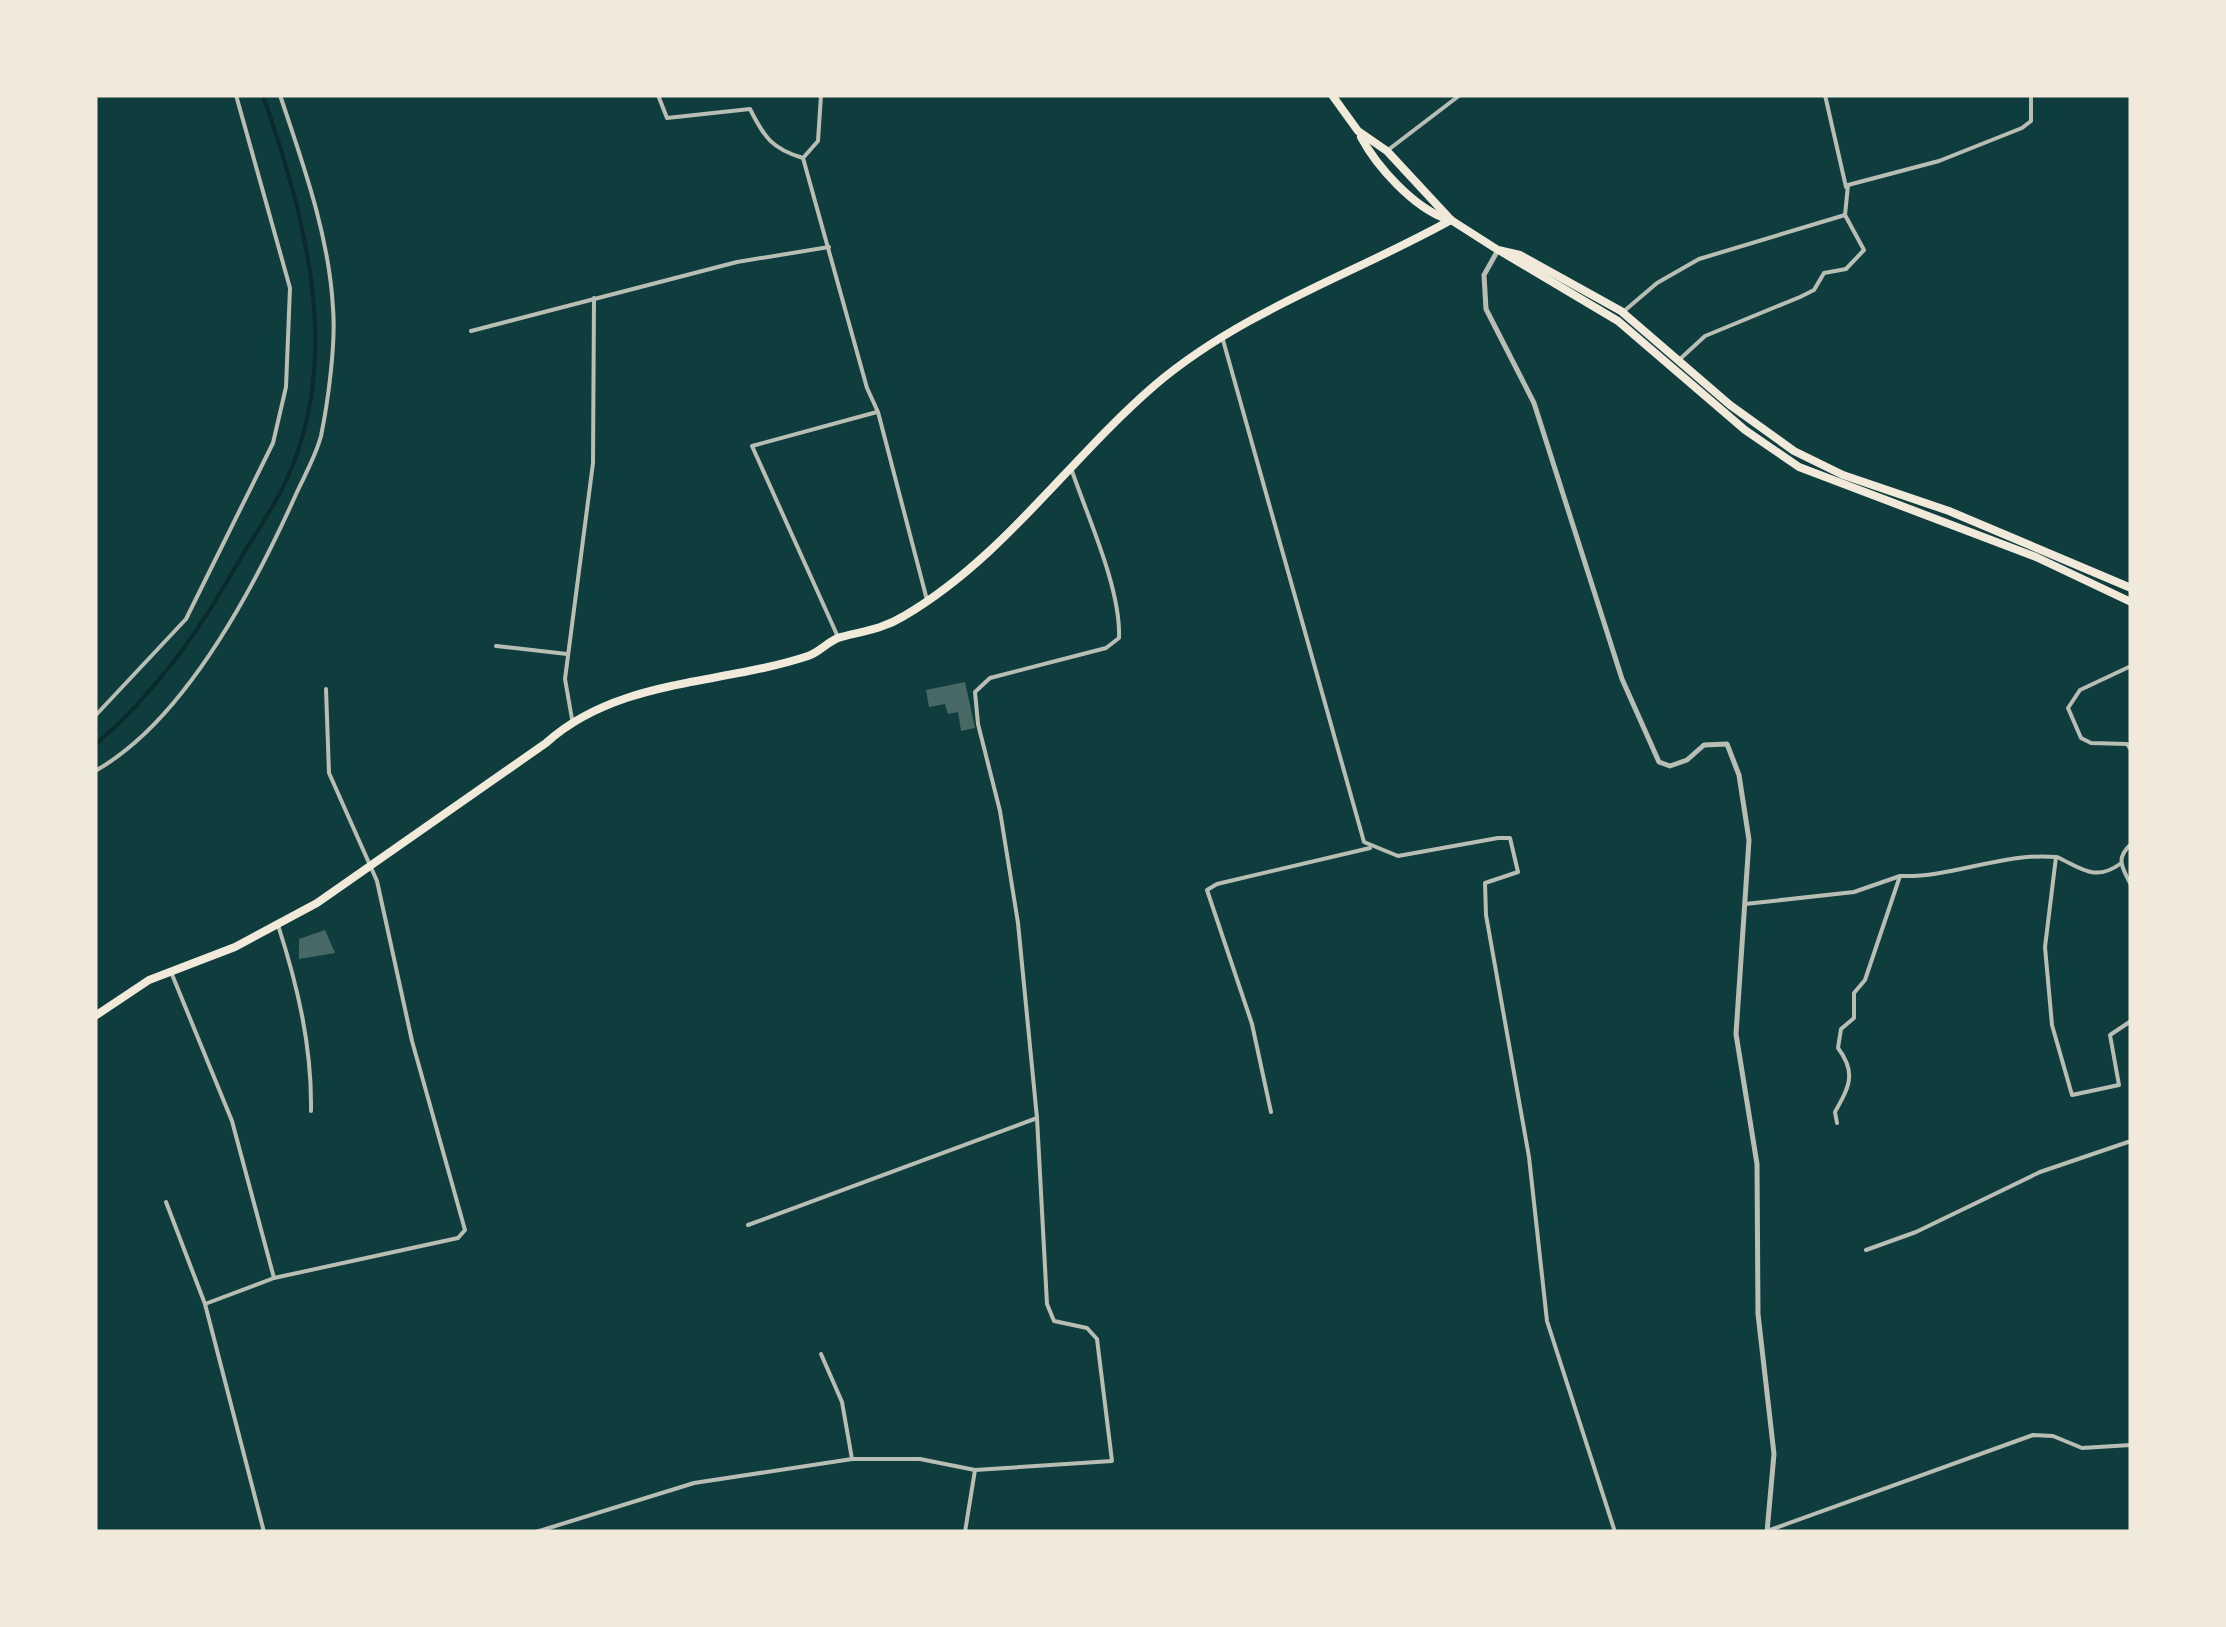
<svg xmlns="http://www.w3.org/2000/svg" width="2226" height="1627" viewBox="0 0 2226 1627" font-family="'Crimson Pro',serif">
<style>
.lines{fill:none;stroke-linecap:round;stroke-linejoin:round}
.stream{stroke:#0a2a2b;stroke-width:4}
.building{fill:#486865}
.minor{stroke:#b8beb3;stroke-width:4}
.tertiary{stroke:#b8beb3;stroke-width:5}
.primary{stroke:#f1e9da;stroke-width:8}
</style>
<rect width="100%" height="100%" fill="#0f3d3e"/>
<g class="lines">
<path class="stream" d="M95,745C156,692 196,636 236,566C252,538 273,510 286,481C344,356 305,218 263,95"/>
</g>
<g class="building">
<path d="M965,682L975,728L961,731L958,712L948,714L945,704L929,707L926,690Z"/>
<path d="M325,930L335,953L299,959V939Z"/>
</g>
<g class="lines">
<g class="minor">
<path d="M658,95L667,118L750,109C764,137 772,149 803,158L867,388L878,412L927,600"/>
<path d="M1825,95L1846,187"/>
<path d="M1388,150L1460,95"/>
<path d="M803,158L818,141L821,95"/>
<path d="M1623,312L1657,283L1699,259L1845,215L1848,185L1939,161L2022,128L2031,121V95"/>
<path d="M471,331L737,262L829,247"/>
<path d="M1223,340L1364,842L1398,856L1498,838H1510L1518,872L1485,883L1486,915L1529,1157L1547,1321L1615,1532"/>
<path d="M1680,359L1705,336L1800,297L1814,290L1824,273L1846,269L1864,250L1845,215"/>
<path d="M838,637L752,446L877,412"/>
<path d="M496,646L567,654"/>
<path d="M2131,666L2080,690L2068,708L2081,738L2091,743L2127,744L2131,750"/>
<path d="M95,716L186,619L273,443L286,387L290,288L236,95"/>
<path d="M572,719L565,679L593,463L594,298"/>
<path d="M95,771C185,721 256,584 297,492C305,475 316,455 321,436C328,402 336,343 333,308C329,235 303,164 280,95"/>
<path d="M2131,844C2115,859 2122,867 2131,885"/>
<path d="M2057,857C2081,868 2095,882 2120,864"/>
<path d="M1745,904L1854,892L1900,876"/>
<path d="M278,925C298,987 312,1047 311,1111"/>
<path d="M171,972L232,1121L274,1278"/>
<path d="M1271,1112L1252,1024L1207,890L1217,884L1370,848"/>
<path d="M1837,1123L1835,1112C1849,1087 1857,1073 1838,1048L1841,1029L1854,1018V993L1865,980L1900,876C1953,878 2002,852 2056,857L2045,947L2052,1025L2072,1095L2119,1085L2110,1035L2131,1021"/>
<path d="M166,1202L205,1304L264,1532"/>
<path d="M748,1225L1037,1118"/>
<path d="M1866,1250L1916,1232L2040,1172L2131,1141"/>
<path d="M205,1304L274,1278L458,1238L465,1230L412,1041L377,881L329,773L326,689"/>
<path d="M821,1354L842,1402L852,1459"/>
<path d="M1767,1531L2033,1435L2053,1436L2082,1448L2131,1445"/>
<path d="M536,1532L694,1483L852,1459H920L975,1470L1112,1461L1097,1339L1087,1328L1054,1321L1047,1304L1037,1118L1018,923L1000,811L978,724L975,692L990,678L1106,648L1119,638C1121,588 1087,516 1071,468"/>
<path d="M965,1532L975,1470"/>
</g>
<path class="tertiary" d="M1498,250L1484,275L1486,309L1534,403L1622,679L1659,762L1670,766L1687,760L1704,745L1727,744L1739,775L1749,840L1736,1034L1757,1164L1758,1314L1774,1454L1767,1532"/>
<g class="primary">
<path d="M1332,95L1358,131L1387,151L1451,220L1498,250L1520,255L1621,311L1730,405L1794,451L1843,475L1949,511L2131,588"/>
<path d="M1361,137C1377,167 1414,208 1447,219"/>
<path d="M1502,252L1618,321L1745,430L1799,467L2036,557L2131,602"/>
<path d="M95,1016L149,980L235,947L317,903L546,743C618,678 721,685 808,656C820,652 829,640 841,637C864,631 883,629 904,616C1003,558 1069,459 1155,385C1242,311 1352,275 1451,220"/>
</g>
</g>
<rect width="2226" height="1627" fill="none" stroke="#f1e9da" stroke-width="195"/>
</svg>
